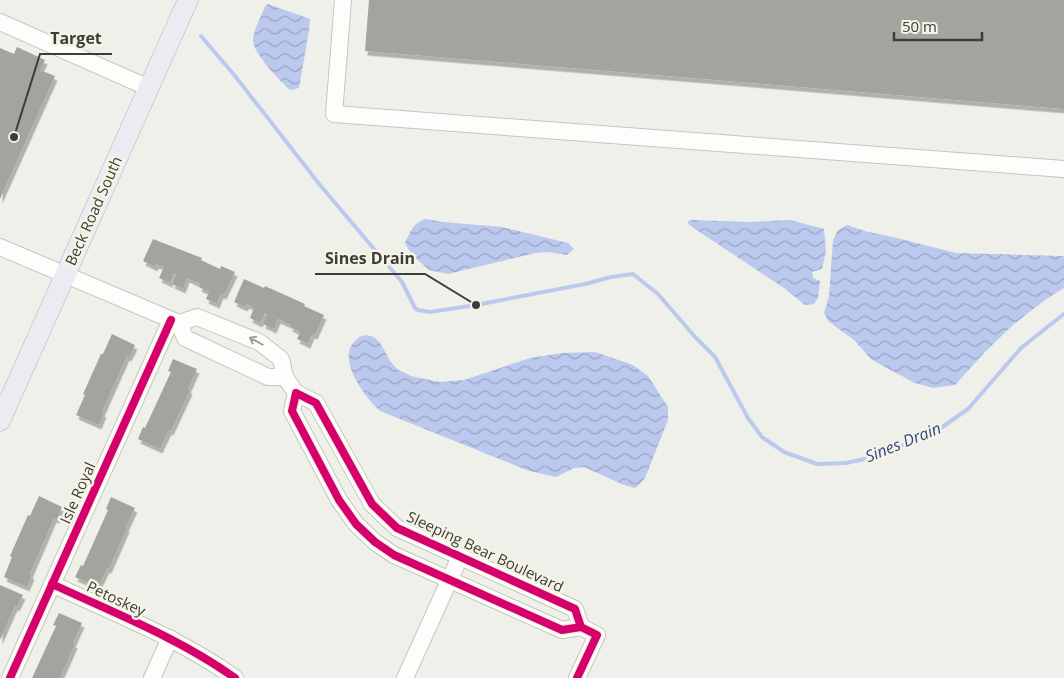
<svg xmlns="http://www.w3.org/2000/svg" width="1064" height="678" viewBox="0 0 1064 678" font-family="'Open Sans',sans-serif">
<style>
.water{fill:url(#water-waves)}
.lines{fill:none;stroke-linecap:round;stroke-linejoin:round}
.stream{stroke:#bcc9ee;stroke-width:4}
.building{fill:#a3a39f;filter:url(#shadow)}
.minor-casing{stroke:#c6c6c1;stroke-width:18}
.major-casing{stroke:#b1b5be;stroke-width:21}
.minor{stroke:#fdfdfc;stroke-width:16}
.major{stroke:#eaecf2;stroke-width:20}
.cycleway-casing{stroke:#f4f3e6;stroke-width:11}
.cycleway{stroke:#d6006c;stroke-width:8}
.oneway{stroke:#9d9d9a}
.labels{text-anchor:middle;stroke-width:5;stroke-linejoin:round;paint-order:stroke}
.street-label{font-size:15px;fill:#3d3d38;stroke:#f4f3e6}
.water-label{font-size:16px;font-style:italic;fill:#364789;stroke:#f4f3e6}
.leader{fill:none;stroke:#3d3d38;stroke-width:2}
.callout-dot{fill:#3d3d38;stroke:#f4f3e6;stroke-width:2}
.callout-label{font-size:16px;text-anchor:middle;font-weight:bold;fill:#3d3d38;stroke:#f4f3e6;stroke-width:5;stroke-linejoin:round;paint-order:stroke}
</style>
<defs>
<pattern id="water-waves" width="16" height="10" patternUnits="userSpaceOnUse" patternTransform="scale(1.25)"><rect width="16" height="10" fill="#bcc9ee"/><path d="M0 5q4-4 8 0t8 0" fill="none" stroke="#9aa4c2"/></pattern>
<filter id="shadow"><feDropShadow dx="2.5" dy="4.5" stdDeviation="0" flood-color="#0004"/></filter>
</defs>
<rect width="100%" height="100%" fill="#f0f0ea"/>
<g class="water">
<path d="M268,4L310,19L309,31L299,88L290,90C281,82 252,52 253,40C253,31 262,15 265,6Z"/>
<path d="M425,219L443,222L502,227L568,243L574,249L567,255L548,252L535,253L448,274L429,270L412,255L405,243C410,232 413,223 425,219Z"/>
<path d="M691,220L749,222L790,220L824,229L826,251L822,269L812,272L813,278L820,281L818,298L814,304L805,305L784,288L692,227L687,222Z"/>
<path d="M847,225L868,232L893,237L956,253L1064,256V288L1045,300L1014,324L985,352L955,385L933,388L915,383L872,360L854,340L828,321L824,313L829,296L833,240L838,230Z"/>
<path d="M366,335L374,337L381,344L390,361L397,369L411,376L439,382L464,380L530,358L562,353L595,352L633,365L648,376L668,407V420L645,478L639,485L635,488L624,485L584,467L574,468L556,477L529,471L380,411C366,399 341,365 351,346C355,340 359,336 366,335Z"/>
</g>
<g class="lines">
<path class="stream" d="M201,36L235,76L320,185L402,282L415,308L418,310L430,312L476,305L585,284L611,277L633,274L658,294L696,338L715,357L748,418L762,437L784,452L817,464L846,463L878,456L941,428L968,409L1021,348L1064,314"/>
</g>
<g class="building">
<path d="M369,0H1064V109L365,51Z"/>
<path d="M17,47L45,60L40,70L55,76L0,199V48L14,54Z"/>
<path d="M153,239L202,258L201,260L220,269L221,266L235,272L224,295L221,294L217,304L206,299L209,292L199,287L200,284L187,278L183,289L172,284L176,274L174,273L170,283L159,278L164,267L156,264L155,267L143,261Z"/>
<path d="M244,279L264,288L265,286L305,304L304,306L324,315L315,335L312,334L308,344L297,339L300,332L290,327L291,325L278,319L274,329L263,324L267,314L265,313L260,323L250,318L254,308L247,304L245,307L234,302Z"/>
<path d="M112,334L135,345L129,357L127,356L102,412L104,413L99,425L76,415L85,395L83,394L101,354H103Z"/>
<path d="M173,359L197,369L188,389L190,390L171,431L169,430L160,449L138,439L143,427L145,428L171,372L168,371Z"/>
<path d="M39,496L62,507L57,519L54,518L30,574L32,575L27,587L4,577L12,557L10,556L28,515L30,516Z"/>
<path d="M111,497L135,508L126,527L127,528L109,569L107,568L98,587L75,577L81,565L83,566L108,510L106,509Z"/>
<path d="M0,585L23,595L17,607L15,606L0,640Z"/>
<path d="M59,613L82,623L73,643L75,644L60,678H32L56,626L53,625Z"/>
</g>
<g class="lines">
<g class="minor-casing">
<g id="minor">
<path d="M343,0L334,114L1064,169"/>
<path d="M0,22L149,88"/>
<path d="M0,247L179,323L197,317L259,342L281,359L285,377L296,393"/>
<path d="M179,323L185,338L268,377H285"/>
<path d="M52,584C114,613 179,638 235,678"/>
<path d="M10,678L171,320"/>
<path d="M152,678L170,638"/>
<path d="M405,678L460,557"/>
<path d="M577,678L597,635L581,627L562,630L394,555L375,542L356,524L339,500L292,411L296,393L316,403L372,504L397,528L575,609L581,627"/>
</g>
</g>
<g class="major-casing">
<path id="major" d="M0,421L188,0"/>
</g>
<use href="#minor" class="minor"/>
<use href="#major" class="major"/>
<g class="cycleway-casing">
<g id="cycleway">
<path d="M52,584C114,613 179,638 235,678"/>
<path d="M10,678L171,320"/>
<path d="M577,678L597,635L581,627L562,630L394,555L375,542L356,524L339,500L292,411L296,393L316,403L372,504L397,528L575,609L581,627"/>
</g>
</g>
<use href="#cycleway" class="cycleway"/>
</g>
<defs><path id="oneway-shaft" d="M-6 0H5M1.5-3L5.5 0L1.5 3" fill="none" stroke-width="1.6" stroke-linecap="round" stroke-linejoin="round" transform="scale(1.25)"/></defs>
<use class="oneway" href="#oneway-shaft" transform="translate(256 341) rotate(-152)"/>
<g class="labels">
<g class="street-label">
<text transform="translate(94 211) rotate(-66)" y="5">Beck Road South</text>
<text transform="translate(78 493) rotate(-66)" y="5">Isle Royal</text>
<text transform="translate(485 552) rotate(25)" y="5">Sleeping Bear Boulevard</text>
<text transform="translate(116 599) rotate(25)" y="5">Petoskey</text>
</g>
<g class="water-label">
<text transform="translate(903 442) rotate(-22)" y="6">Sines Drain</text>
</g>
</g>
<path class="leader" d="M14 137L40 54H112M476 305L425 274H315"/>
<g class="callout-dot">
<circle cx="14" cy="137" r="5"/>
<circle cx="476" cy="305" r="5"/>
</g>
<g class="callout-label">
<text x="76" y="44">Target</text>
<text x="370" y="264">Sines Drain</text>
</g>
<path d="M894 32v8h88v-8" fill="none" stroke="#3d3d38" stroke-width="2.5"/>
<text x="902" y="32" font-size="15" fill="#3d3d38" stroke="#f4f3e6" stroke-width="4" paint-order="stroke">50 m</text>
</svg>
